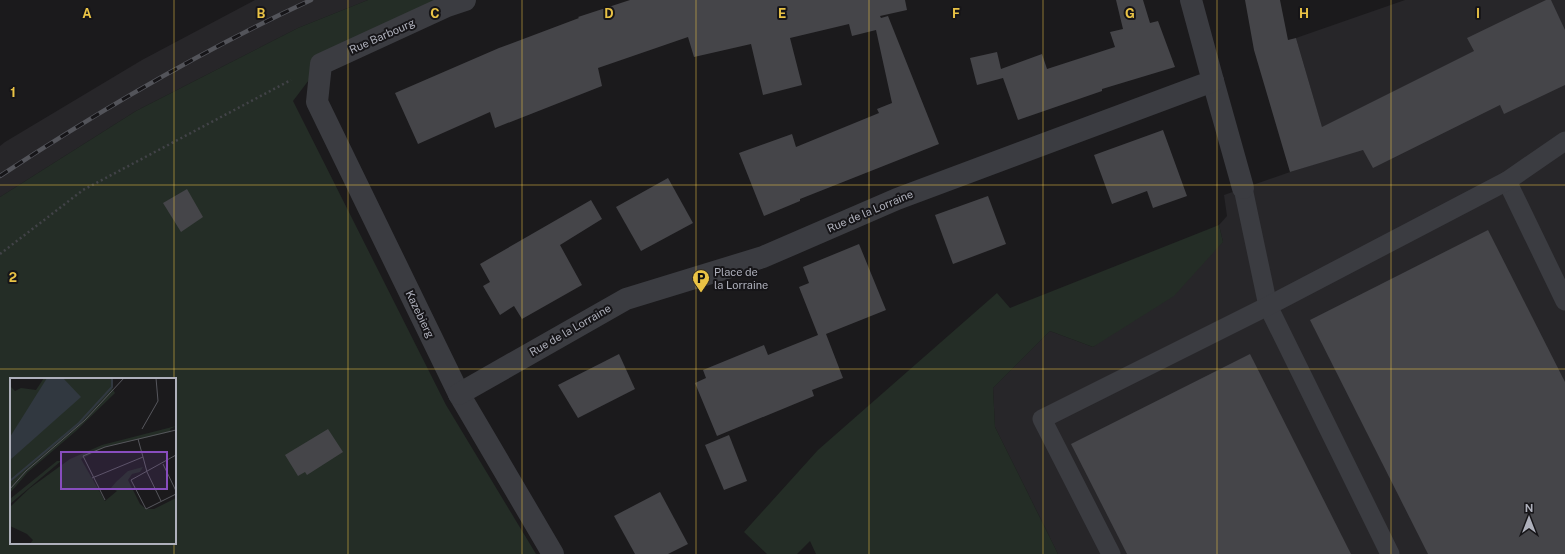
<svg xmlns="http://www.w3.org/2000/svg" width="1565" height="554" viewBox="0 0 1565 554" font-family="'Public Sans',sans-serif">
<style>
.built{fill:#272629}
.green{fill:#242d26;fill-rule:evenodd}
.building{fill:#454549}
.lines{fill:none;stroke-linecap:round;stroke-linejoin:round}
.path{stroke:#424348;stroke-width:2.5;stroke-dasharray:2 3;stroke-linecap:butt}
.service{stroke:#3b3c41;stroke-width:19}
.minor{stroke:#3b3c41;stroke-width:22}
.rail-casing{stroke:#53545a;stroke-width:4.5}
.rail{stroke:#161518;stroke-width:3;stroke-dasharray:9;stroke-linecap:butt}
.grid{fill:none;stroke:#eac345;stroke-width:1;stroke-opacity:0.55}
.labels{text-anchor:middle;stroke-width:4;stroke-linejoin:round;paint-order:stroke}
.street-label{font-size:11px;fill:#aeb0bb;stroke:#161518}
.poi-label{font-size:11px;fill:#aeb0bb;stroke:#161518;text-anchor:start}
.inset-river{fill:none;stroke:#313840;stroke-width:2}
.inset-road{fill:none;stroke:#56565c;stroke-width:1}
.view{fill:#884dbe;fill-opacity:0.15;stroke:#884dbe;stroke-width:2}
.inset-edge{fill:none;stroke:#aeb0bb;stroke-width:2}
.grid-label{font-size:13px;text-anchor:middle;font-weight:bold;fill:#eac345;stroke:#161518;stroke-width:4;stroke-linejoin:round;paint-order:stroke}
</style>
<rect width="100%" height="100%" fill="#1b1a1c"/>
<g class="built">
<path d="M255,0H368L298,28L136,111L0,197V146L5,142L142,60Z"/>
<path d="M1405,0H1565V554H1058L995,427L993,388L1050,331L1093,347L1223,242L1219,225L1227,216L1224,195L1290,172L1331,159L1296,38Z"/>
</g>
<g class="green">
<path d="M368,0H465L321,64L293,101L446,405L536,554H0V197L136,111L298,28ZM11,379H175V543H11Z"/>
<path d="M1219,225L1223,242L1174,296L1093,347L1050,331L993,388L995,427L1058,554H816L810,541L797,554H767L744,532L818,450L997,293L1010,308Z"/>
</g>
<g class="building">
<path d="M630,0H905L907,10L880,16L881,18L888,16L939,144L800,199V201L764,216L739,153L792,134L796,147L879,113L877,109L892,103L876,30L852,36L849,24L790,38L802,85L763,95L751,44L694,57L688,37L598,68L602,86L495,128L490,112L418,144L395,93L499,48L579,18L578,17Z"/>
<path d="M1116,0H1143L1150,23L1158,21L1175,67L1102,89V91L1018,120L1003,78L977,85L970,58L997,52L1001,69L1042,54L1047,69L1115,47L1110,32L1123,29Z"/>
<path d="M1245,0H1280L1288,40L1296,38L1322,127L1474,51L1467,38L1546,0H1551L1565,30V85L1504,114L1500,105L1373,168L1363,150L1290,172L1254,50Z"/>
<path d="M1163,130L1187,196L1153,208L1147,191L1112,204L1094,155Z"/>
<path d="M668,178L693,223L641,251L616,207Z"/>
<path d="M187,189L203,217L181,232L163,203Z"/>
<path d="M988,196L1006,244L953,264L935,215Z"/>
<path d="M591,200L602,219L560,245L582,285L522,319L514,306L500,315L483,286L490,282L480,264Z"/>
<path d="M1488,230L1565,382V554H1428L1310,320Z"/>
<path d="M859,244L886,310L826,334L843,378L812,390L814,396L717,436L695,383L706,378L703,370L764,345L768,355L818,335L799,287L809,283L803,267Z"/>
<path d="M619,354L635,389L578,418L558,385Z"/>
<path d="M1250,354L1351,554H1127L1071,444Z"/>
<path d="M328,429L343,452L307,475L305,472L298,476L285,455Z"/>
<path d="M729,435L747,481L724,490L705,445Z"/>
<path d="M660,492L688,544L668,554H635L614,516Z"/>
</g>
<g class="lines">
<path class="path" d="M0,254L83,190L291,80"/>
<g class="service">
<path d="M1507,181L1565,301"/>
<path d="M1243,188L1268,306L1390,554"/>
<path d="M1111,554L1042,419L1268,306L1507,181L1565,141"/>
</g>
<g class="minor">
<path d="M465,0L447,6L321,64L317,102L459,394L553,554"/>
<path d="M1213,81L1243,188"/>
<path d="M459,394L626,299L763,257L897,199L1213,81L1191,0"/>
</g>
<g class="rail-casing">
<path id="rail" d="M0,176C99,111 203,50 311,0"/>
</g>
<use href="#rail" class="rail"/>
</g>
<path class="grid" d="M174,0V379M348,0V554M522,0V554M696,0V554M869,0V554M1043,0V554M1217,0V554M1391,0V554M0,185H1565M0,369H1565M174,543V554"/>
<defs>
<g id="parking-pin" transform="scale(0.9)"><path d="M0 17L-7.5 6A9.5 9.5 0 1 1 7.5 6Z" fill="#eac345" stroke="#161518"/><path d="M-3.5-5.5H1a3.5 3.5 0 0 1 0 7H-1V5.5H-3.5ZM-1-3.4V-.6H.8a1.4 1.4 0 0 0 0-2.8Z" fill="#111"/></g>
</defs>
<g fill-rule="evenodd">
<use href="#parking-pin" x="701" y="278"/>
</g>
<g class="labels">
<g class="street-label">
<text transform="translate(382 36) rotate(-24)" y="4">Rue Barbourg</text>
<text transform="translate(870 211) rotate(-23)" y="4">Rue de la Lorraine</text>
<text transform="translate(420 314) rotate(64)" y="4">Kazebierg</text>
<text transform="translate(570 330) rotate(-30)" y="4">Rue de la Lorraine</text>
</g>
<g class="poi-label">
<text x="714" y="276">Place de<tspan x="714" dy="13">la Lorraine</tspan></text>
</g>
</g>
<g transform="translate(10 378)">
<rect width="166" height="166" fill="#1b1a1c"/>
<path d="M34,0H103L102,10L105,15L66,53L18,94L0,115V8L5,13L11,10L26,12ZM166,48L160,51L161,54L95,69L71,81L95,123L107,113L101,110L106,104L118,93L133,89L130,94L122,96L118,102L130,126L136,131H144L166,120V166H20L23,162L17,156L0,148V129L20,110L60,81L92,67ZM47,83H51L0,126V121Z" fill="#242d26"/>
<path d="M37,0H53L71,19L0,82V59Z" fill="#313840"/>
<path class="inset-river" d="M0,103L69,45L102,9V0"/>
<path class="inset-road" d="M132,51L148,23L146,0M166,77L121,102L136,131L166,116M133,79L137,94L151,123M153,86L166,113M82,100L133,79L128,61M0,111L16,93L75,42L114,0M95,122L73,78L95,69L166,52"/>
<path class="view" d="M51,74H157V111H51Z"/>
<rect width="166" height="166" class="inset-edge"/>
</g>
<g class="grid-label">
<text x="87" y="18">A</text>
<text x="261" y="18">B</text>
<text x="435" y="18">C</text>
<text x="609" y="18">D</text>
<text x="782" y="18">E</text>
<text x="956" y="18">F</text>
<text x="1130" y="18">G</text>
<text x="1304" y="18">H</text>
<text x="1478" y="18">I</text>
<text x="13" y="97">1</text>
<text x="13" y="282">2</text>
</g>
<g transform="translate(1529 518)" stroke="#161518" stroke-width="3" paint-order="stroke">
<path d="M0-3L7 15L0 10L-7 15Z" fill="#aeb0bb"/>
<text y="-6" font-size="11" font-weight="bold" text-anchor="middle" fill="#aeb0bb">N</text>
</g>
</svg>
